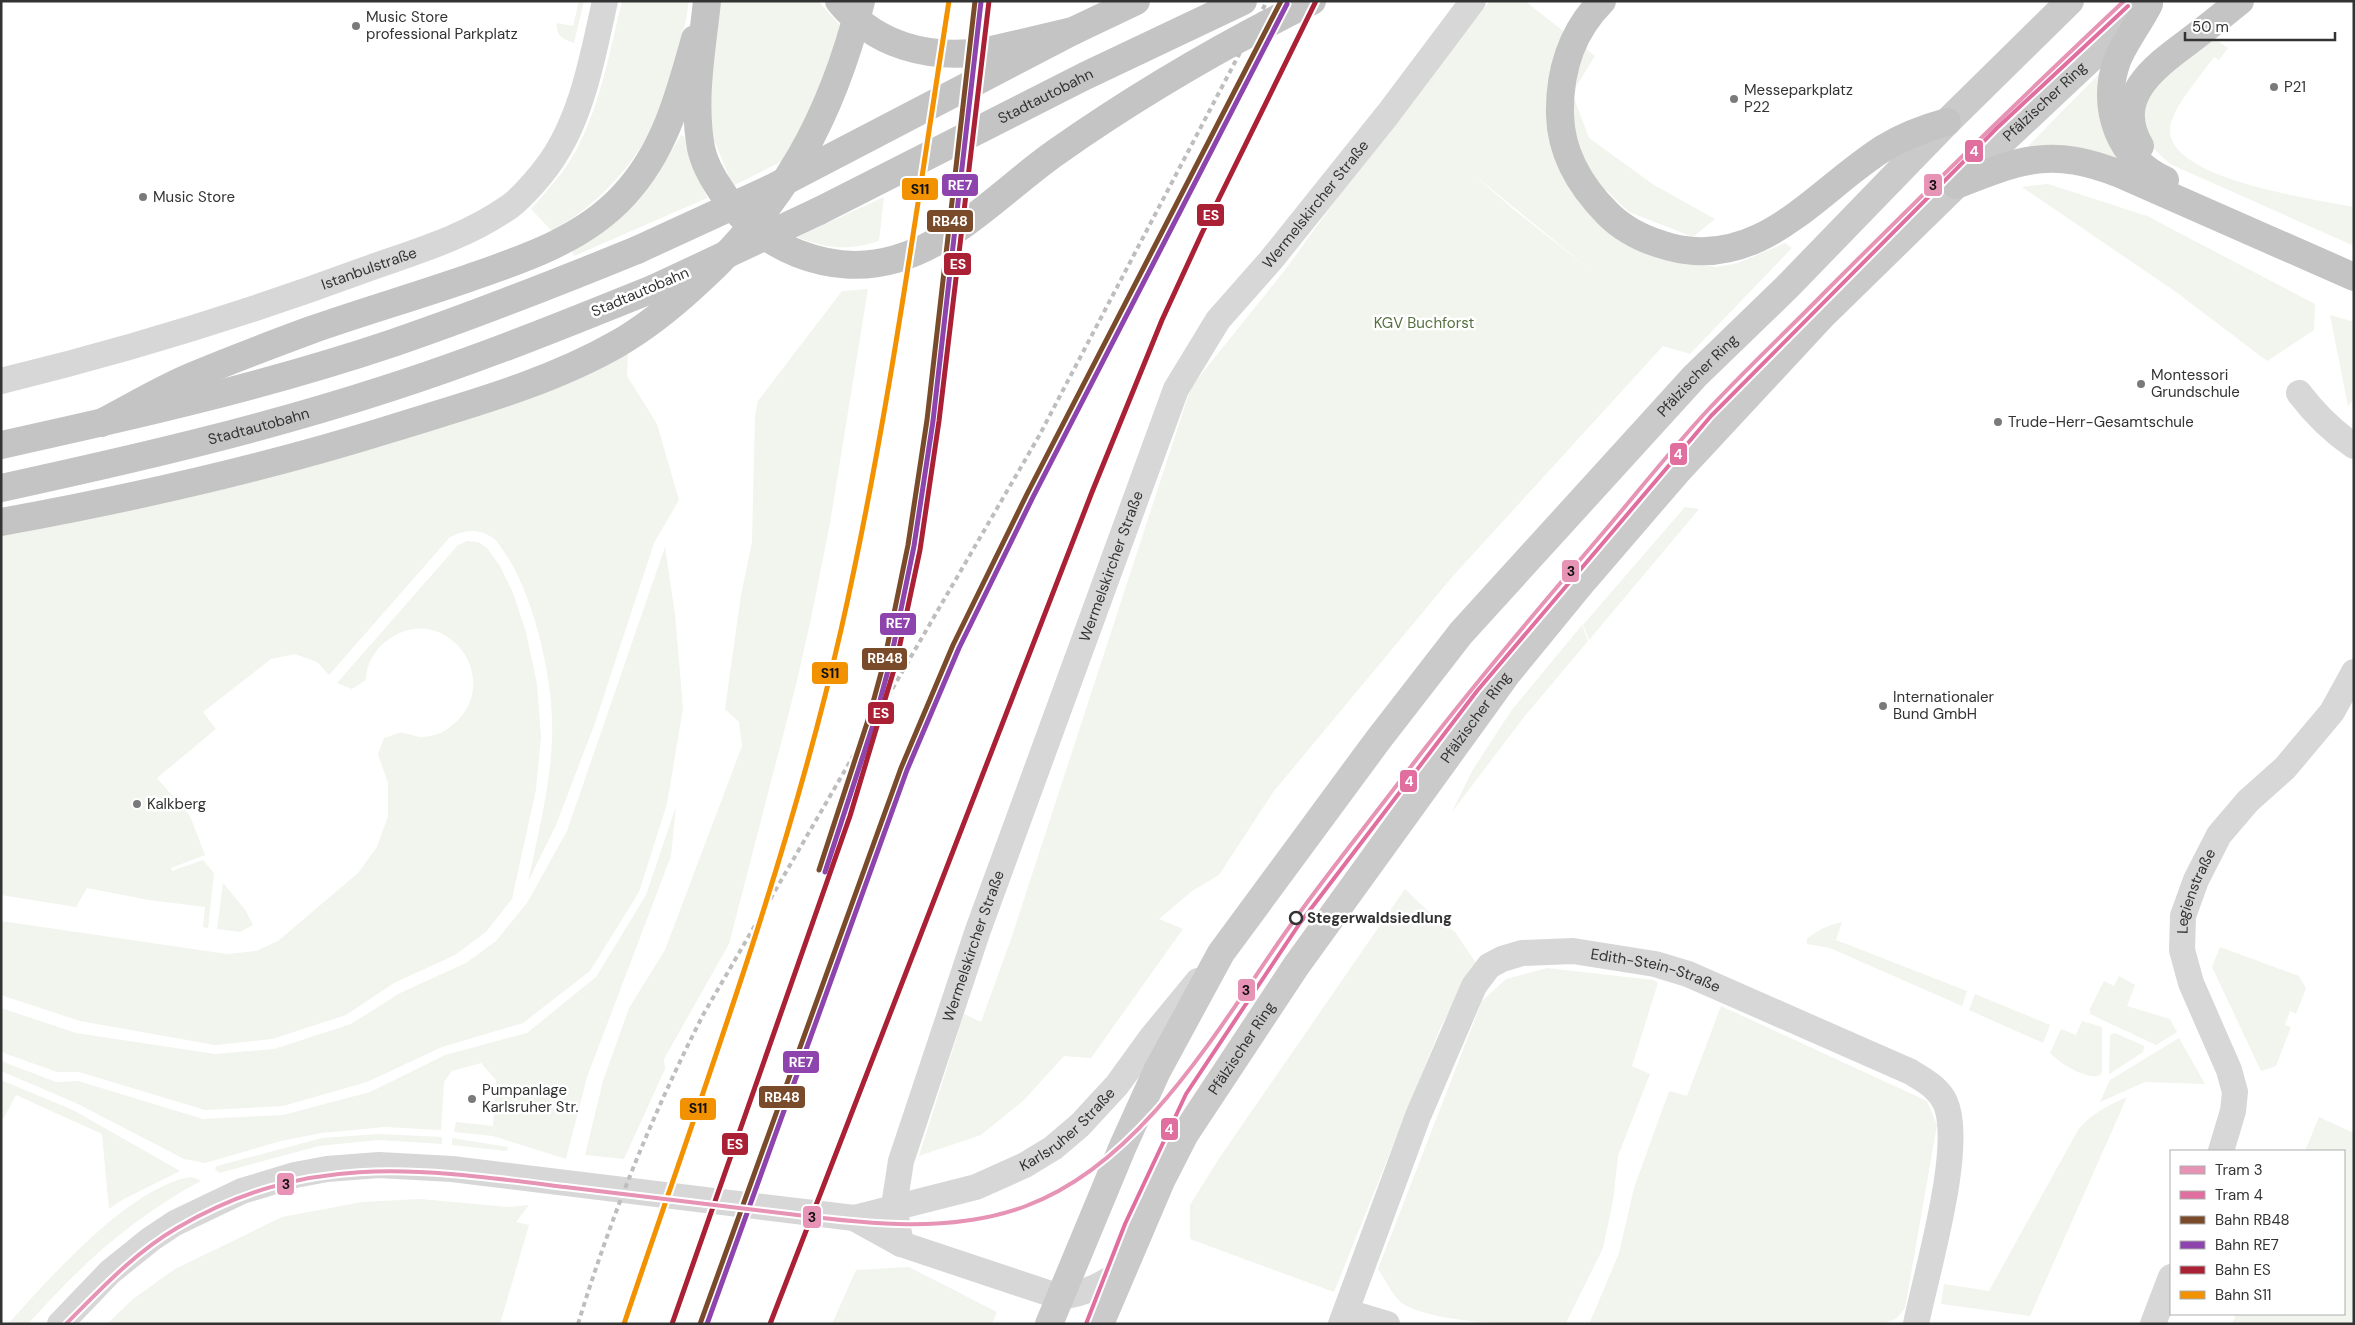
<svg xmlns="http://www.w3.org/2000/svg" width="2355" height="1325" viewBox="0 0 2355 1325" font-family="'DM Sans',sans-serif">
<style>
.green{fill:#f1f5ed;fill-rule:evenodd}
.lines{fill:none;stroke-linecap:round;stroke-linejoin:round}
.minor{stroke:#d7d7d7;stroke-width:26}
.major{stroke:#cacaca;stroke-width:28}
.highway{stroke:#c4c4c4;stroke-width:28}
.rail{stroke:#bebebe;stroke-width:4;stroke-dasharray:5 4;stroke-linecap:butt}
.highway-bridge{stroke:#c4c4c4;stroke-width:28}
.rail-1-casing{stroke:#fff;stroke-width:9}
.rail-2-casing{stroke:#fff;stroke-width:9}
.rail-3-casing{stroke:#fff;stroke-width:9}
.rail-4-casing{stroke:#fff;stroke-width:9}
.rail-1{stroke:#7a4b2a;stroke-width:5}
.rail-2{stroke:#8e44ad;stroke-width:5}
.rail-3{stroke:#aa2135;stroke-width:5}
.rail-4{stroke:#f39200;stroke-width:5}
.tram-1-casing{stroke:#fff;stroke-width:8}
.tram-2-casing{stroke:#fff;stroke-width:8}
.tram-1{stroke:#e693b5;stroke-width:4}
.tram-2{stroke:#e06e9f;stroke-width:4}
.poi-dot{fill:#7a7a7a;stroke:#fff;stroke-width:2}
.stop-dot{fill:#fff;stroke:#333;stroke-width:2.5}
.labels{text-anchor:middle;stroke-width:5;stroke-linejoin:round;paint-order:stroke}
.poi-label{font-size:15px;fill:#333;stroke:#fff;text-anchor:start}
.street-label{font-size:15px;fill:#333;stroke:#fff}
.park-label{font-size:15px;fill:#56703f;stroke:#fff}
.stop-label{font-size:15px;font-weight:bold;fill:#333;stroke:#fff;text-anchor:start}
.line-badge{stroke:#fff;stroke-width:2}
.badge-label{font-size:14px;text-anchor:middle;font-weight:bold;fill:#fff}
.pale-badge-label{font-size:14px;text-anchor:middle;font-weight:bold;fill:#111}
</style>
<rect width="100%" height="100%" fill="#fff"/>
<g class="green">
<path d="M579,1H584L574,43C564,40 555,35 557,23L573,26Z"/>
<path d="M622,1H689C673,102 643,177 552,231L531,209C545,193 559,178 570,161C599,114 609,54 622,1Z"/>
<path d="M717,1H818L845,31L794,155L733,186L714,140L710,114Z"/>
<path d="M1490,1H1525L1595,56L1572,93L1589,138L1654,185L1715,219L1693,237L1629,212L1606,190L1581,202L1668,260L1716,267L1738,263L1785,243L1792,248L1690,354L1663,346L1453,576L1274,791L1219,875L1192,891L1159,919L1183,929L1091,1058L1064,1056L1024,1100L981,1135L919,1156L964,1014L981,1022L1011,939L1191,387L1285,270L1378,142ZM1474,175L1592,271L1513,209Z"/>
<path d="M2215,39L2228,48L2219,60L2214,57C2202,74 2171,109 2170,129C2168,180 2316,199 2354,207V246L2170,164L2150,145L2141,127L2149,88Z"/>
<path d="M2101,72L2126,162L2027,149L2030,144Z"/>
<path d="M681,135L684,136L691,162L707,198L574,256L572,252C625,218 650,189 681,135Z"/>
<path d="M2048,184L2147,216L2315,304L2314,330L2267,361L2176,292L2022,187Z"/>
<path d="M884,197L879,241C847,251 828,249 797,237Z"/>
<path d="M868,289L830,523L810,623L796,685L729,944L664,1059L665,1069L624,1159L585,1155L603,1081L629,1008L665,950L742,746L739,722L725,709L741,595L752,542L755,415L758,401L842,291Z"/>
<path d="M2330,315L2354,322V399L2348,406Z"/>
<path d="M628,353L627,376L657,424L679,500L654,543L595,723L556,825L528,882C538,834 550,788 552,739C555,686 535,597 505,553C501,548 498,541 493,538C478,528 465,530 450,537L329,675L317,662L295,654L271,659L203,712L216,729L157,778L190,816L205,855L171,868L172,871L203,860L214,873L208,928L203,927L205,907L149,900L87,888L76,907L1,895V534Z"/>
<path d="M1685,507L1699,509L1589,640L1583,625Z"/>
<path d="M467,541L478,542L487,548L500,566L513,593L526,632L537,684L541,737L536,789L512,899L486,932L455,955L394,983L346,1015L272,1039L215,1045L80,1021L1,995V921L227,954L256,951L278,941L358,873L377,847L388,816V783L378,754L384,738C389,737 394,734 399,733C406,732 414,737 421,737C428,737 441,734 446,730C513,685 443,593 384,643C373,652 366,666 366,680L352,689L337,683L458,545Z"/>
<path d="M665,547L675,614L683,708L667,804L639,892L590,971L523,1023L442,1047L367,1082L283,1106L205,1110L79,1072H57L1,1052V1008L76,1033L215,1054L274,1049L351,1024L400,993L466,963L496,941L527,903L567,831Z"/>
<path d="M1582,625L1588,641L1524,717L1452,812L1472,771L1511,711Z"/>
<path d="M676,806L671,856L587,1077L566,1159L493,1136L454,1132L456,1122L493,1126L496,1080L481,1063L452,1071L444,1082L441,1130L385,1127L321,1133L281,1141L205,1163L184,1159L76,1103L1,1071V1061L56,1082L78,1081L203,1119L283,1115L370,1092L445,1055L527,1033L596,977L646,895Z"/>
<path d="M223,883L246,911L253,925L240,932L217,929Z"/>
<path d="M1405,889L1434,917L1455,932L1476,963L1441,1026L1334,1292L1190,1239V1205L1218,1160Z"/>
<path d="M1842,922L1836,940L1967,991L1962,1006L1830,948L1807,944V939C1818,930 1828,925 1842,922Z"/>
<path d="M2220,947L2299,976L2306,988L2296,1014L2290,1011L2285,1025L2291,1027L2276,1066L2261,1071L2212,967Z"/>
<path d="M1547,968L1654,980L1658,983L1632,1066L1650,1074L1618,1156L1613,1201L1603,1248L1566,1323C1522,1324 1439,1325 1403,1304C1393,1297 1385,1279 1378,1269L1482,1001L1506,979Z"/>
<path d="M2119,976L2135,985L2127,1006L2170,1019L2177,1032L2156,1045L2090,1014V1009L2104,981L2114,986Z"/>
<path d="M1975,994L2050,1025L2043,1043L1969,1010Z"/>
<path d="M1721,1006L1927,1101L1937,1125L1905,1308L1896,1319L1881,1324L1590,1322L1619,1253L1634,1188L1669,1091L1687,1096Z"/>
<path d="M2082,1021L2102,1027V1072L2099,1076C2084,1079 2060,1063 2050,1053L2061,1029L2076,1035Z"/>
<path d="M2115,1033L2144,1046L2143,1052L2109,1074L2110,1035Z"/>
<path d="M2179,1038L2205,1084L2145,1082L2100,1102L2110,1080Z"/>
<path d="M1,1080L73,1110L180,1171L122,1200L109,1209L102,1134L16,1095L1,1123Z"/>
<path d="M2127,1097L2030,1316L1941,1304L1944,1284L1989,1291L2078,1130C2092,1113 2107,1106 2127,1097Z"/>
<path d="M2319,1117L2354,1133V1324H2232L2236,1314H2344V1151H2305Z"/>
<path d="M379,1134L442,1137V1144L377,1140L319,1146L219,1173L215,1169L217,1166L322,1138Z"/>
<path d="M452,1138L508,1147L507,1151L452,1145Z"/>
<path d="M191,1177L200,1180L199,1182C128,1221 82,1264 28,1324H8C49,1279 130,1186 191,1177Z"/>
<path d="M420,1199L508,1207L529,1205L516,1222L529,1225L500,1324H107L133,1299L175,1269L282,1217L362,1202Z"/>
<path d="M909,1267L997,1312L992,1324H832L856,1270Z"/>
</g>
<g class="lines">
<g class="minor">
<path id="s1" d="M1,381C124,351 245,314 364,270C414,252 465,238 509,207C523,197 546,170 555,155C583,112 594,51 605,1"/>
<path d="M2299,393C2315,414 2332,431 2354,446"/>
<path id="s2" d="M2221,1151L2233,1111L2235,1092L2229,1070L2191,983L2182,950L2183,916L2196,880L2219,835L2248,801L2285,768L2332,712L2354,672"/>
<path d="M854,1218L901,1244L1060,1297C1083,1294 1103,1286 1121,1271"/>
<path id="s3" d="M901,1244L894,1206L901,1161L978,930L1176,389L1218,320L1271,260L1388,114L1473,1"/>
<path d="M1347,1312L1387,1324"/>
<path id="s4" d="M60,1324L110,1272L151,1239L175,1223L242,1191L295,1175L327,1169L379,1165L452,1169L854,1218L976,1187L1025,1165L1053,1148L1080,1125L1117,1085L1151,1038L1198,981"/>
<path id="s5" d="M1341,1324L1418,1116L1474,986L1489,966L1502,959L1522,953L1573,951L1655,964L1688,974L1911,1072C1923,1080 1938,1087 1945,1102C1965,1145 1926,1274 1916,1324"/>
<path d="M2153,1324L2171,1277"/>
</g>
<g class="major">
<path id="s6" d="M1049,1324L1123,1146L1157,1071L1221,953L1378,740L1461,633L1695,376L1787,287L1947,122L2070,1"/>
<path id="s7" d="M1100,1324L1161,1181L1185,1134L1296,966L1507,674L1584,580L1677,472L1822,316L1956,185L2141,11"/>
</g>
<g class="highway">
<path d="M1602,1C1571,32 1559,73 1560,115C1561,154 1581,187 1608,214C1625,231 1647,241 1670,247C1761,271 1817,190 1884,148C1904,136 1925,128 1947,122"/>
<path d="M2149,4C2140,22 2124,43 2117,61C2100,108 2120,160 2165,180"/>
<path d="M983,52L1073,31L1136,1"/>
<path d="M2140,146C2111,96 2157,65 2192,39C2208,27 2224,14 2240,1"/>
<path d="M1956,185C2022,159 2051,147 2120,174L2354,277"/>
<path id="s8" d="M819,211L1085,76L1243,1"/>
<path d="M101,423C132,407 163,388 195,375C233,359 273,344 311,330C362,312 414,297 466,279C521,260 583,240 624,195C665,151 679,96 695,39"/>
<path d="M1,445C133,416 265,386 393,343C475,315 556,283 637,250"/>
<path id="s9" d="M1,488C130,460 260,430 386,389C477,360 566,324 655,288"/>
<path d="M1,522C133,498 262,469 390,429C466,405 547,384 617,344C645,328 671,307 695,285C784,205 832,117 861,1"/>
</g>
<path class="rail" d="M578,1324C611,1216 652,1115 703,1015L1039,436L1267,1"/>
<g class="highway-bridge">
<path d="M707,1C702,50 692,99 701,148C704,163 713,179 722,192C758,248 831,278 896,259C958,241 1004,189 1055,153C1136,96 1223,45 1312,1"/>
<path d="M839,1C875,46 928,59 983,52"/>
<path d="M637,250L774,187L1073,31"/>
<path d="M655,288L819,211"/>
</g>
<g class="rail-1-casing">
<g id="rail-1">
<path d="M819,870L869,717L884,662L908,545L927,420L975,1"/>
<path d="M700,1324L901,768L953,645L1027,494L1281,1"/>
</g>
</g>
<g class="rail-2-casing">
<g id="rail-2">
<path d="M825,872L875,719L890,663L914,546L933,421L981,2"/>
<path d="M707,1324L907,770L959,648L1033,497L1287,4"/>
</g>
</g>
<g class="rail-3-casing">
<g id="rail-3">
<path d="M672,1324L850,816L896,663L920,550L939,421L989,1"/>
<path d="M770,1324L1092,492L1162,320L1202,233L1316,1"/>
</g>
</g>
<g class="rail-4-casing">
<path id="rail-4" d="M624,1324C701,1095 787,866 841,630C888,422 916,211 949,1"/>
</g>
<use href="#rail-1" class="rail-1"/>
<use href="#rail-2" class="rail-2"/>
<use href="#rail-3" class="rail-3"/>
<use href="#rail-4" class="rail-4"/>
<g class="tram-1-casing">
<path id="tram-1" d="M66,1324C100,1290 134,1253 177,1228C308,1151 421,1169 565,1187C640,1196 714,1205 789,1214C867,1224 951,1234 1026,1206C1147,1161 1223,1019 1295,919C1334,865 1376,813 1416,760C1476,682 1539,608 1602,534C1637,493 1670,451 1706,412C1745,370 1788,330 1828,289C1925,192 2023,96 2124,1"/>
</g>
<g class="tram-2-casing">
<path id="tram-2" d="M1086,1324L1125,1224L1186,1094L1300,923L1477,691L1711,416L1997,128L2128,6"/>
</g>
<use href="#tram-1" class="tram-1"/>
<use href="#tram-2" class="tram-2"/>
</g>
<g class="poi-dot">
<circle cx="356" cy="26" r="5"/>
<circle cx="2274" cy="87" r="5"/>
<circle cx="1734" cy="99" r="5"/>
<circle cx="143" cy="197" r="5"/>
<circle cx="2141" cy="384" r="5"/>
<circle cx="1998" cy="422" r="5"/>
<circle cx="1883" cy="706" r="5"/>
<circle cx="137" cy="804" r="5"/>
<circle cx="472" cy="1099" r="5"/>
</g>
<circle class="stop-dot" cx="1296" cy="918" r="6"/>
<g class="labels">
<g class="poi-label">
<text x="366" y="22">Music Store<tspan x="366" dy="17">professional Parkplatz</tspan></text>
<text x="2284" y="92">P21</text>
<text x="1744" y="95">Messeparkplatz<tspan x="1744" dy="17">P22</tspan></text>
<text x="153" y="202">Music Store</text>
<text x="2151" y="380">Montessori<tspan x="2151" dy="17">Grundschule</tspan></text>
<text x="2008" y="427">Trude-Herr-Gesamtschule</text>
<text x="1893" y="702">Internationaler<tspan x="1893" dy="17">Bund GmbH</tspan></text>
<text x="147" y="809">Kalkberg</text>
<text x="482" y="1095">Pumpanlage<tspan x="482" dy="17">Karlsruher Str.</tspan></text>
</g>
<g class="street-label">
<text dy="5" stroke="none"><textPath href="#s8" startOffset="254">Stadtautobahn</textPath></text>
<text dy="5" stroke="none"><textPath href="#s7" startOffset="1556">Pfälzischer Ring</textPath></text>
<text dy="5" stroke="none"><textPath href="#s3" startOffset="1136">Wermelskircher Straße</textPath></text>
<text dy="5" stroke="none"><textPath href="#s1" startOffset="385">Istanbulstraße</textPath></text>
<text transform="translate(640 292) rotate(-23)" y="5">Stadtautobahn</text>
<text dy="5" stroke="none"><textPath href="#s6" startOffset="1159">Pfälzischer Ring</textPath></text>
<text dy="5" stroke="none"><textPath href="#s9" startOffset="265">Stadtautobahn</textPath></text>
<text dy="5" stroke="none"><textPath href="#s3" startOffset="715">Wermelskircher Straße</textPath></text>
<text dy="5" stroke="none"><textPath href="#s7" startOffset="716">Pfälzischer Ring</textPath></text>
<text dy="5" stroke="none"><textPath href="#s2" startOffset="274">Legienstraße</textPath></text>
<text dy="5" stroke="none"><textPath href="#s3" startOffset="311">Wermelskircher Straße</textPath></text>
<text dy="5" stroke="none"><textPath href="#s5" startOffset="560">Edith-Stein-Straße</textPath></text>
<text dy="5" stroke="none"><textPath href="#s7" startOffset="311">Pfälzischer Ring</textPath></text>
<text dy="5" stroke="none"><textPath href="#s4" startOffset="1081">Karlsruher Straße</textPath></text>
</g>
<g class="park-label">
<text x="1424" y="328">KGV Buchforst</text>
</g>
<g class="stop-label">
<text x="1307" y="923">Stegerwaldsiedlung</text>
</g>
</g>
<g class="line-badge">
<rect x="1964" y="139" width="20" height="24" rx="5" fill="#e06e9f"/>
<rect x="1923" y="173" width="20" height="24" rx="5" fill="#e693b5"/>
<rect x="941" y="173" width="38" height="24" rx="5" fill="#8e44ad"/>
<rect x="901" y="177" width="38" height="24" rx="5" fill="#f39200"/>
<rect x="1196" y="203" width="29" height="24" rx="5" fill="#aa2135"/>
<rect x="926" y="209" width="48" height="24" rx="5" fill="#7a4b2a"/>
<rect x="943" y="252" width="29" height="24" rx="5" fill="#aa2135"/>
<rect x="1669" y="442" width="19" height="24" rx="5" fill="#e06e9f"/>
<rect x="1561" y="559" width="19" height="24" rx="5" fill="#e693b5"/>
<rect x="879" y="612" width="38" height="24" rx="5" fill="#8e44ad"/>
<rect x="861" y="647" width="47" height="24" rx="5" fill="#7a4b2a"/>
<rect x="811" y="661" width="38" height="24" rx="5" fill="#f39200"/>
<rect x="867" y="701" width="28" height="24" rx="5" fill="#aa2135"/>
<rect x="1399" y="769" width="19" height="24" rx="5" fill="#e06e9f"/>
<rect x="1237" y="978" width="19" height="24" rx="5" fill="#e693b5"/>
<rect x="782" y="1050" width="38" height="24" rx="5" fill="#8e44ad"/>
<rect x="758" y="1085" width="48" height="24" rx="5" fill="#7a4b2a"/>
<rect x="679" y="1097" width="38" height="24" rx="5" fill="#f39200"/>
<rect x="1160" y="1117" width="19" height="24" rx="5" fill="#e06e9f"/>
<rect x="721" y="1132" width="28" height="24" rx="5" fill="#aa2135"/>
<rect x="276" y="1172" width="19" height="24" rx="5" fill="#e693b5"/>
<rect x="802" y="1205" width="20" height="24" rx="5" fill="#e693b5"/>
</g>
<g class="badge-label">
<text x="1974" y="156">4</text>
<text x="960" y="190">RE7</text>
<text x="1211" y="220">ES</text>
<text x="950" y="226">RB48</text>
<text x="958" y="269">ES</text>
<text x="1678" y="459">4</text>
<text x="898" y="628">RE7</text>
<text x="885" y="663">RB48</text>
<text x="881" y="718">ES</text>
<text x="1409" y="786">4</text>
<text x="801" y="1067">RE7</text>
<text x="782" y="1102">RB48</text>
<text x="1169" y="1134">4</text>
<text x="735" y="1149">ES</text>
</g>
<g class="pale-badge-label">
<text x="1933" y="190">3</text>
<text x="920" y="194">S11</text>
<text x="1571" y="576">3</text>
<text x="830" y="678">S11</text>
<text x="1246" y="995">3</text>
<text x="698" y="1113">S11</text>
<text x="286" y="1189">3</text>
<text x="812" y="1222">3</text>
</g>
<rect width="2355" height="1325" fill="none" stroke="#333333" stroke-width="5"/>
<rect x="2170" y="1150" width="175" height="165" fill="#ffffff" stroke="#adadad"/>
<rect x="2180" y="1166" width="25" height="8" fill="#e693b5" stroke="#adadad"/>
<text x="2215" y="1175" font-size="15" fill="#333333">Tram 3</text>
<rect x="2180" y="1191" width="25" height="8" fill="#e06e9f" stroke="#adadad"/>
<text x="2215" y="1200" font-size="15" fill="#333333">Tram 4</text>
<rect x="2180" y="1216" width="25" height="8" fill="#7a4b2a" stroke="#adadad"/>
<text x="2215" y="1225" font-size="15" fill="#333333">Bahn RB48</text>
<rect x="2180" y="1241" width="25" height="8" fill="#8e44ad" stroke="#adadad"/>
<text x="2215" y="1250" font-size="15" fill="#333333">Bahn RE7</text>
<rect x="2180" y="1266" width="25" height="8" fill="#aa2135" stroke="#adadad"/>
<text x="2215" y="1275" font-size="15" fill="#333333">Bahn ES</text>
<rect x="2180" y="1291" width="25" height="8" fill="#f39200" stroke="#adadad"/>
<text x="2215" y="1300" font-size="15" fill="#333333">Bahn S11</text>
<path d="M2185 32v8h150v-8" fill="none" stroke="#333333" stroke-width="2.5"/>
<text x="2192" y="32" font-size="15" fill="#333333" stroke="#ffffff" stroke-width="4" paint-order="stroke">50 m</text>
</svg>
